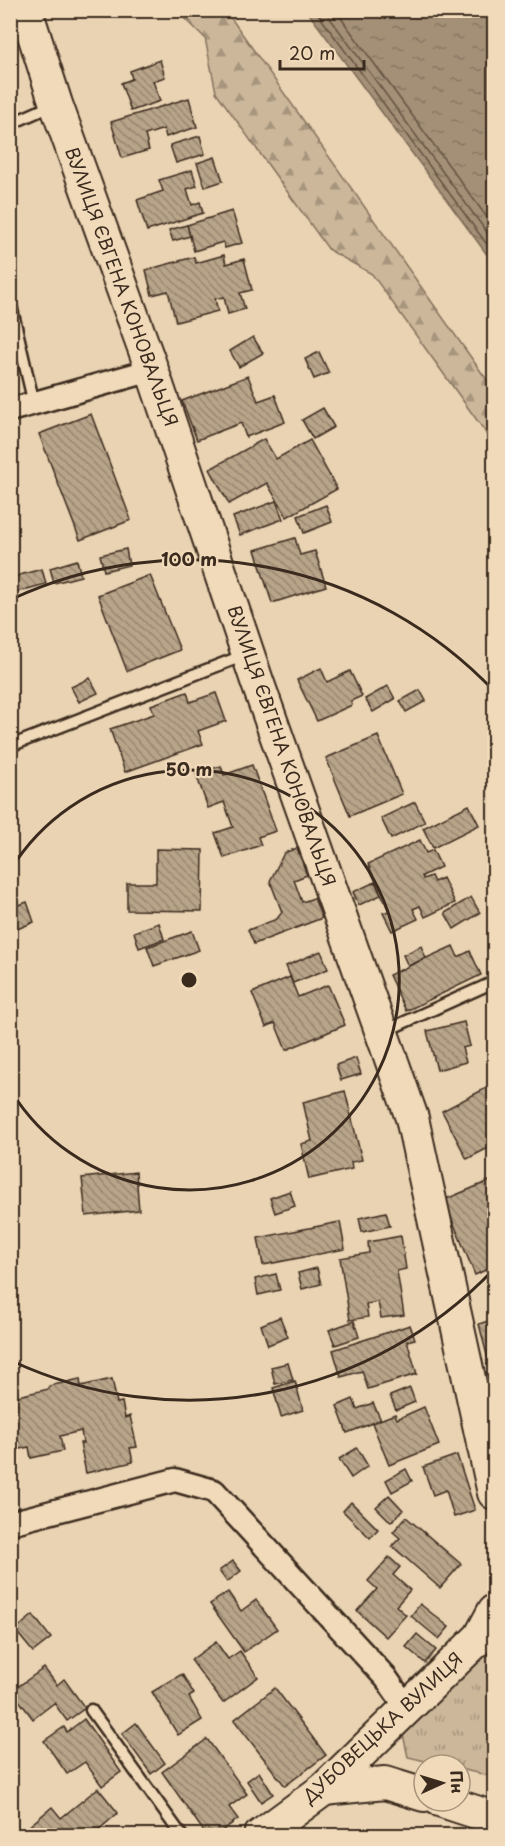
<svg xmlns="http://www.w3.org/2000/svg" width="505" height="1846" viewBox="0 0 505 1846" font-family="'Playpen Sans',sans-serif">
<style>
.grass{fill:url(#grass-tufts);stroke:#84705c;stroke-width:1.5}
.forest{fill:url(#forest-firs);stroke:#84705c;stroke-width:1.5}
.water{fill:url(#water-ripples);stroke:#7a6753;stroke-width:1.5}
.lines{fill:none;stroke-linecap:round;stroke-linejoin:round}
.shore{stroke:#655342;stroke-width:1.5}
.building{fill:url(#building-back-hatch);stroke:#3b2a1e;stroke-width:1.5}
.lane-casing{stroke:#3b2a1e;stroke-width:15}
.street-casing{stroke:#3b2a1e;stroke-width:27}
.secondary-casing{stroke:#3b2a1e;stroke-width:36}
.lane{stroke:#f0dab9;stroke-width:10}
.street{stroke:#f0dab9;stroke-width:22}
.secondary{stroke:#f0dab9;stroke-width:32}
.ring{fill:none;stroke:#3b2a1e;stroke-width:3}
.labels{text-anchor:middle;stroke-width:4.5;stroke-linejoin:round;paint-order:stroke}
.street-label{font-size:18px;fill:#3b2a1e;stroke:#f0dab9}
.centre{fill:#3b2a1e;stroke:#f0dab9;stroke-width:3}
.ring-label{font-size:18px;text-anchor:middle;font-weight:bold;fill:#3b2a1e;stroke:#f0dab9;stroke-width:4.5;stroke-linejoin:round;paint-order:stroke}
</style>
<defs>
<pattern id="grass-tufts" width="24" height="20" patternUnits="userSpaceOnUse" patternTransform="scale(1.5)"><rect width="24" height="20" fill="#ccb79a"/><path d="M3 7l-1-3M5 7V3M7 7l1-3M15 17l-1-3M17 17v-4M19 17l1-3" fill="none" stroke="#a7957d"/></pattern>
<pattern id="forest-firs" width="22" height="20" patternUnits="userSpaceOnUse" patternTransform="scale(1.5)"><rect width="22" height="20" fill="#ccb79a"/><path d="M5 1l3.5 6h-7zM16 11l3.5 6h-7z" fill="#a7957d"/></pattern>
<pattern id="water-ripples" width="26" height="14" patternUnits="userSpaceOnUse" patternTransform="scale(1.5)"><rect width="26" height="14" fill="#a49077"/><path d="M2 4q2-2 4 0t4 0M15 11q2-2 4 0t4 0" fill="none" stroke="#877661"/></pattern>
<pattern id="building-back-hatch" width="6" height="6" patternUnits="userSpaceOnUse" patternTransform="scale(1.5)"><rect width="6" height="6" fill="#b8a489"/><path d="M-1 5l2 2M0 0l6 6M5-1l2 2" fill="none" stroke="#97866f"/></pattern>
</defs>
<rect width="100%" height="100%" fill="#e9d3b3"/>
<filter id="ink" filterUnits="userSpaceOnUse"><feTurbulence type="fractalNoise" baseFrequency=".0167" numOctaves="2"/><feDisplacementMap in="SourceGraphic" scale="12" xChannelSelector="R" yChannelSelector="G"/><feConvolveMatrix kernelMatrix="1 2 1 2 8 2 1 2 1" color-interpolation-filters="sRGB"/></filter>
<g filter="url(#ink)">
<path class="grass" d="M487,1653L494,1657V1777L460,1769V1765H442L408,1757L402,1730Z"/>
<path class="forest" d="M178,11H226L494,390V450L484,430L372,274L329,250L216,92L205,38Z"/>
<path class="water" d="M307,11H494V264Z"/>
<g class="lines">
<g class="shore">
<path d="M315,10L494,254"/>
<path d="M324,10L494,242"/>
<path d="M335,10L494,227"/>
</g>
</g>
<g class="building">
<path d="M160,60L165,77L153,81L160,101L131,111L121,83L132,79L130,71Z"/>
<path d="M189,98L197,127L166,137L164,129L145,135L149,150L122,158L111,122Z"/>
<path d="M200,136L205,154L176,163L170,145Z"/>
<path d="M215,157L223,181L205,187L197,163Z"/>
<path d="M192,170L197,186L187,189L192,205L200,202L203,213L147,231L137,200L163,191L159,180Z"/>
<path d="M232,211L242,243L225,248L223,242L194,251L187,225Z"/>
<path d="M187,225L190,236L173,241L169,230Z"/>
<path d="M224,255L226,264L244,259L252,290L240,293L245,309L228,314L224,297L215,299L218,311L176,322L168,291L152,295L146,270L194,257L196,263Z"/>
<path d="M10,337L18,371L10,373Z"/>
<path d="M253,337L263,353L239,367L230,351Z"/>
<path d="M319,352L329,373L314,379L305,359Z"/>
<path d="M248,376L258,401L275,395L285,422L246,437L241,423L197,440L182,401Z"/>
<path d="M323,408L334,427L313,439L302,420Z"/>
<path d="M91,414L131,520L80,540L39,434Z"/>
<path d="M264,439L276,459L310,440L337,489L287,517L267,483L229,504L210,469Z"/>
<path d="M276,501L283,519L240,535L233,517Z"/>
<path d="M326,505L332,522L304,533L298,516Z"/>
<path d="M295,538L300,555L315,551L326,586L272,603L255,550Z"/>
<path d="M126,549L129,565L104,571L100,555Z"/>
<path d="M77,560L81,576L54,583L50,568Z"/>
<path d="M42,569L46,584L16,592L12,577Z"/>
<path d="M150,575L180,650L127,671L98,595Z"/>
<path d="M321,668L327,682L350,671L362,696L351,701L352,705L317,721L297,680Z"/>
<path d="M90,678L98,693L79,702L71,687Z"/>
<path d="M388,686L395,699L373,712L365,699Z"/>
<path d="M420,690L426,701L406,712L400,701Z"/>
<path d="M187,692L190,702L216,693L226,721L198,731L203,744L125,772L110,729L154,714L151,705Z"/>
<path d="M378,736L402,794L350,816L326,758Z"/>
<path d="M252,765L276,831L258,837L261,845L224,858L215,833L233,827L224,802L208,808L196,774L221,766L224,775Z"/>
<path d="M415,802L425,822L391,839L381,818Z"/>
<path d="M469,805L479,825L433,848L423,828Z"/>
<path d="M420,840L426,853L433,850L441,867L422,876L423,879L431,876L434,882L443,878L455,903L425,917L420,906L413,909L418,919L392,931L383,913L389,911L368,864Z"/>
<path d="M297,848L307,875L294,880L302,902L314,898L322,918L254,944L248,930L277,919L282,912L270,881L284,853Z"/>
<path d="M156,849L203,850L202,911L127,910V883H156Z"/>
<path d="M10,882L19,905L27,902L34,922L10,932Z"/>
<path d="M375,882L381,895L359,905L353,892Z"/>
<path d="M471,897L480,913L454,929L445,913Z"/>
<path d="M159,923L164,939L139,948L134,932Z"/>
<path d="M192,931L199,950L154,966L147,947Z"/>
<path d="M421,946L426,958L408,966L403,955Z"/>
<path d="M453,946L458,957L470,951L481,975L406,1011L389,975Z"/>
<path d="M321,951L328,969L293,983L286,966Z"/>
<path d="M290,977L298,997L328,985L345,1025L286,1050L275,1023L266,1027L252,993Z"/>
<path d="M464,1022L470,1046L462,1048L466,1062L437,1070L427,1031Z"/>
<path d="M356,1058L361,1074L341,1080L336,1065Z"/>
<path d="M494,1084V1145L467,1159L442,1111Z"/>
<path d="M345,1091L362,1160L351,1162L352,1169L309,1179L301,1144L312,1141L303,1102Z"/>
<path d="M136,1172L139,1210L86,1216L82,1178Z"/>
<path d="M494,1179V1266L475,1275L444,1200Z"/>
<path d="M290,1191L295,1206L275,1213L270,1198Z"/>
<path d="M386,1212L390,1226L362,1232L359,1218Z"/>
<path d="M340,1222L345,1249L263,1265L258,1238Z"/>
<path d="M401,1236L406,1269L397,1271L404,1315L381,1318L378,1302L366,1304L368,1317L350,1320L340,1258L369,1253L368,1242Z"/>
<path d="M317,1268L321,1284L302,1289L298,1273Z"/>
<path d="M276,1274L280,1290L258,1295L255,1279Z"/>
<path d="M280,1317L288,1337L268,1345L261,1325Z"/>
<path d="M494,1319V1417L484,1373L491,1371L479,1324Z"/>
<path d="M354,1321L359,1337L335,1345L329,1330Z"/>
<path d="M410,1325L415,1339L407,1341L417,1374L368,1389L362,1371L341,1377L333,1350Z"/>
<path d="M288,1363L293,1380L275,1384L271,1367Z"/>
<path d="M80,1379L81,1386L112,1379L117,1403L122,1402L125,1418L130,1416L137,1447L130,1448L133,1462L86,1473L80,1443H83L81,1431L60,1436L63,1451L31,1458L29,1447L10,1451V1385L15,1384L18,1396L49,1389V1386Z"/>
<path d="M295,1381L303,1410L281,1417L273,1388Z"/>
<path d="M410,1388L415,1402L396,1410L390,1396Z"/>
<path d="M353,1399L357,1409L373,1403L381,1420L347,1433L337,1406Z"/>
<path d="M424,1407L439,1445L389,1465L372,1423L395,1414L397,1419Z"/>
<path d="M357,1448L368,1466L351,1478L339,1459Z"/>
<path d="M457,1455L475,1510L454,1517L446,1490L433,1495L423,1467Z"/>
<path d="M406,1469L412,1481L392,1492L386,1480Z"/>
<path d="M389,1495L403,1510L391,1522L376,1507Z"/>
<path d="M351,1502L378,1529L370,1538L343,1511Z"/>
<path d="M406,1517L461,1564L440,1588L392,1546L400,1538L393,1532Z"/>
<path d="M389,1557L400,1567L393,1575L410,1590L396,1606L406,1615L386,1637L357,1611L377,1589L368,1581Z"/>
<path d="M233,1561L241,1571L227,1582L219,1571Z"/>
<path d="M228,1592L241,1611L256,1600L277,1629L244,1652L210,1604Z"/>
<path d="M420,1604L449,1627L439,1639L411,1616Z"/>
<path d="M33,1615L51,1638L33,1652L15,1630Z"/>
<path d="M417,1634L436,1650L425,1663L406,1647Z"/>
<path d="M216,1642L228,1659L240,1651L258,1677L223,1703L191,1660Z"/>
<path d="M44,1668L57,1685L64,1679L85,1708L67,1721L54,1703L33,1719L12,1691Z"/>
<path d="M182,1674L194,1694L189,1697L202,1720L178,1735L152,1692Z"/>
<path d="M275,1688L326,1755L285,1786L234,1720Z"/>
<path d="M84,1719L121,1772L102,1786L85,1762L67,1774L44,1741L64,1727L67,1732Z"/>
<path d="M136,1723L165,1763L151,1774L122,1734Z"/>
<path d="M207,1739L247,1794L229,1807L238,1819L215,1836H207L162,1772Z"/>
<path d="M259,1772L273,1794L261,1802L247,1781Z"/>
<path d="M98,1788L118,1813L95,1833L97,1836H31L26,1829L52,1807L61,1818Z"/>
</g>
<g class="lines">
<g class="lane-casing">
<g id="lane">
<path d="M10,124L53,105"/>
<path d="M10,301L34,404"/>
<path d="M10,746L245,655"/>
<path d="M385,1031L494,982"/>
<path d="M91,1710L182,1836"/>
</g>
</g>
<g class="street-casing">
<g id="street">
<path d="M10,410L152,370"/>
<path d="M10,1523L175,1480L214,1491L386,1678L407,1708"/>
</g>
</g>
<g class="secondary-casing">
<g id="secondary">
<path d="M26,10L56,104L152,370L257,681L412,1118L494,1493"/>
<path d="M324,1789L385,1783L424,1795"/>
<path d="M442,1801L494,1818"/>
<path d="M260,1836L324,1789L480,1637L494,1611"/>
</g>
</g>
<use href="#lane" class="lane"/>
<use href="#street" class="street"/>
<use href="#secondary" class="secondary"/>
</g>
</g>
<g class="ring">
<path d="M11 869A210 210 0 1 1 11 1091"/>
<path d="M494 1269A420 420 0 0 1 12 1361M12 599A420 420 0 0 1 494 691"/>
</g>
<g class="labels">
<g class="street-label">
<text transform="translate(121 287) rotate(70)" y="6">ВУЛИЦЯ ЄВГЕНА КОНОВАЛЬЦЯ</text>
<text transform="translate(281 746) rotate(71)" y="6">ВУЛИЦЯ ЄВГЕНА КОНОВАЛЬЦЯ</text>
<text transform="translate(383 1728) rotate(-43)" y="6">ДУБОВЕЦЬКА ВУЛИЦЯ</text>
</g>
</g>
<circle cx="189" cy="980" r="9" class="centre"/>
<g class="ring-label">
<text x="189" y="566">100 m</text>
<text x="189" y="776">50 m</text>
</g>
<rect width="505" height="1846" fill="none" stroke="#f0dab9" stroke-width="36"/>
<rect x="18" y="18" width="469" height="1810" fill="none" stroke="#3b2a1e" stroke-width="2" filter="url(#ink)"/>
<g transform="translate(442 1783) rotate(86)"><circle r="28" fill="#f0dab9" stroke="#a8947b" stroke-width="1.5"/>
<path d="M0-4.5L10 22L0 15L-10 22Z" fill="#3b2a1e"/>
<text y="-9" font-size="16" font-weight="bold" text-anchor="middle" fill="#3b2a1e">Пн</text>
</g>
<path d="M280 60v9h84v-9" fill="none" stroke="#3b2a1e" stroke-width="3"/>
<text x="289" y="60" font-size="18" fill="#3b2a1e" stroke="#f0dab9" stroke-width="4.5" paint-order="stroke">20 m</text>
</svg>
